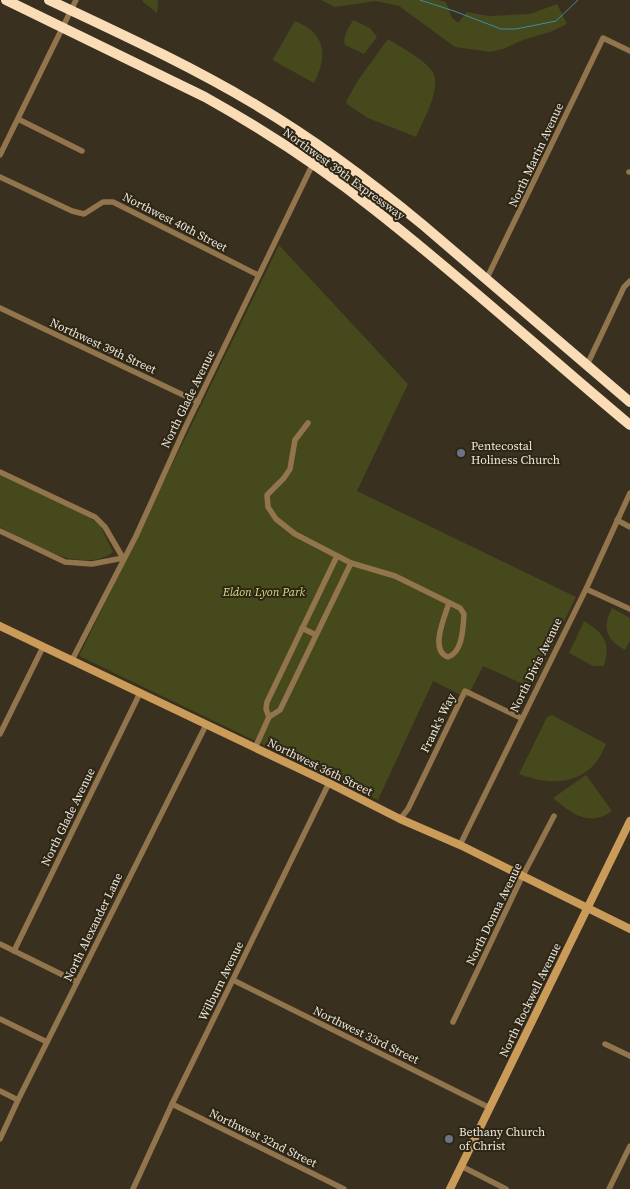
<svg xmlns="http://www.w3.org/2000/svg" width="630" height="1189" viewBox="0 0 630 1189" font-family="'Source Serif 4',serif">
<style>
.green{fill:#45491b}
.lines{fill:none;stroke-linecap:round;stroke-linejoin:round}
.stream{stroke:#3e8ca9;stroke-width:1}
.street{stroke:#93754d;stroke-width:5.5}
.secondary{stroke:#ca9b59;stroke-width:8}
.highway{stroke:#fadcb6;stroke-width:10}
.worship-dot{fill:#6b7280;stroke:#2e2615;stroke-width:2}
.labels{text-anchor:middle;stroke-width:4;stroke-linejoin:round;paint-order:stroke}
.street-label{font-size:12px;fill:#ece6dc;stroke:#2e2615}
.poi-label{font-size:12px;fill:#ece6dc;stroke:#2e2615;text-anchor:start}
.park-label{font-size:12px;font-style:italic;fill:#d4de80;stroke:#2e2615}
</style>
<rect width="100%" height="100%" fill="#39301f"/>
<g class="green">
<path d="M142,0H158L157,13L143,2Z"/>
<path d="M321,0H439L446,2L452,18L458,23L467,12L489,16L530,14L557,4L567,24L550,32L523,40L503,49L490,52L455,47L399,6L376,1L335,7Z"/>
<path d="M353,20L370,28L377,37L364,54L345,45C342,36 349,28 353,20Z"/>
<path d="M295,21C326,33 328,56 314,83L274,61L273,59Z"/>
<path d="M388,39C399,46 425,60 432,71C443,86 423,121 416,137L368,118L348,105L346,101L359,79Z"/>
<path d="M279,245L408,384L357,491L576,597L532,688L483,666L467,698L433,681L378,800L79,656Z"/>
<path d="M0,475L87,515L101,527L113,552C109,556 104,557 99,559C64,566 30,542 0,527Z"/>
<path d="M612,608L630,618V641L625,650C606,640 602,627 612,608Z"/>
<path d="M584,621C604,633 611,643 604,666H593L569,653Z"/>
<path d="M552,715L606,744C591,784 555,788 519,774L547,717Z"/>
<path d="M586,775L612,811C589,828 571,813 553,798Z"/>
</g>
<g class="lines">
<path class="stream" d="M420,0L454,11L501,29H516L556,21L578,0"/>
<g class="street">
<path d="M18,119L82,151"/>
<path d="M0,155L76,0"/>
<path d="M629,172H630"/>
<path d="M0,177L72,211L84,214L103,202H113L258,275"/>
<path d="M486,280L603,38L630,51"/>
<path d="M0,308L198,402"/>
<path d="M587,365L624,287L630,281"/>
<path d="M308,423L295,440L290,469L284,478L267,495L268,507L276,519L295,534L351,563L395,576L460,608L464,614C463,627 463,652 448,657C429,651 445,616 449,603"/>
<path d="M0,472L95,517L105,527L123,558L92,564L65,562L0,531"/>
<path d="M617,520L630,527"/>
<path d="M586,589L630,609"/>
<path d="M302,628L316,635"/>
<path d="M72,660L136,536L185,428L321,147"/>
<path d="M269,717L266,709L267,702L337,556"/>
<path d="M0,734L43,647"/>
<path d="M255,748L269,717L280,710L351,563"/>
<path d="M400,819L408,809L465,691L521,718"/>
<path d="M460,845L586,589L630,493"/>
<path d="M0,944L77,982"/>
<path d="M14,951L140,693"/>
<path d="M233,980L490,1108"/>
<path d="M0,1019L47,1042"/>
<path d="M453,1022L520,881L554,816"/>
<path d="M605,1044L630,1056"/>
<path d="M0,1091L18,1100"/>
<path d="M172,1104L344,1189"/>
<path d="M0,1139L18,1100L206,725"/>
<path d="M461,1166L506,1189"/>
<path d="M133,1189L172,1104L329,783"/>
<path d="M609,1189L630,1146"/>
</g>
<g class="secondary">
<path d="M0,626L329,783L400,819L460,845L630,929"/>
<path d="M450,1189L630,821"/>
</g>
<g class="highway">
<path d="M6,0L205,97C264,130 322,168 375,210C463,279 545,354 630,425"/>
<path d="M49,0C119,33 189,65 256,105C315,140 370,181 423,225L630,402"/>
</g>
</g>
<g class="worship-dot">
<circle cx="461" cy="453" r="5"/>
<circle cx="449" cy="1139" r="5"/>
</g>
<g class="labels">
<g class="street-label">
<text transform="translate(536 155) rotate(-65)" y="4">North Martin Avenue</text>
<text transform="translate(344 174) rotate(36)" y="4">Northwest 39th Expressway</text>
<text transform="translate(175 222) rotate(27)" y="4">Northwest 40th Street</text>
<text transform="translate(103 346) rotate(25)" y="4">Northwest 39th Street</text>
<text transform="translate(188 399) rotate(-64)" y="4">North Glade Avenue</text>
<text transform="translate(536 665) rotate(-64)" y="4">North Divis Avenue</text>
<text transform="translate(438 723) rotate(-64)" y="4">Frank's Way</text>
<text transform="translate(320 767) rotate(26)" y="4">Northwest 36th Street</text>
<text transform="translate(68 817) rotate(-64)" y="4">North Glade Avenue</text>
<text transform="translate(494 914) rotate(-64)" y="4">North Donna Avenue</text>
<text transform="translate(93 927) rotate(-64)" y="4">North Alexander Lane</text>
<text transform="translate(221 981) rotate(-64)" y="4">Wilburn Avenue</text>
<text transform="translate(530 1000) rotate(-64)" y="4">North Rockwell Avenue</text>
<text transform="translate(366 1035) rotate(26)" y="4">Northwest 33rd Street</text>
<text transform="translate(263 1138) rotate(26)" y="4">Northwest 32nd Street</text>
</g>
<g class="poi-label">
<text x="471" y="450">Pentecostal<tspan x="471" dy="14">Holiness Church</tspan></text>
<text x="459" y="1136">Bethany Church<tspan x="459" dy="14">of Christ</tspan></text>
</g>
<g class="park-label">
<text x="264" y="596">Eldon Lyon Park</text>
</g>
</g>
</svg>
